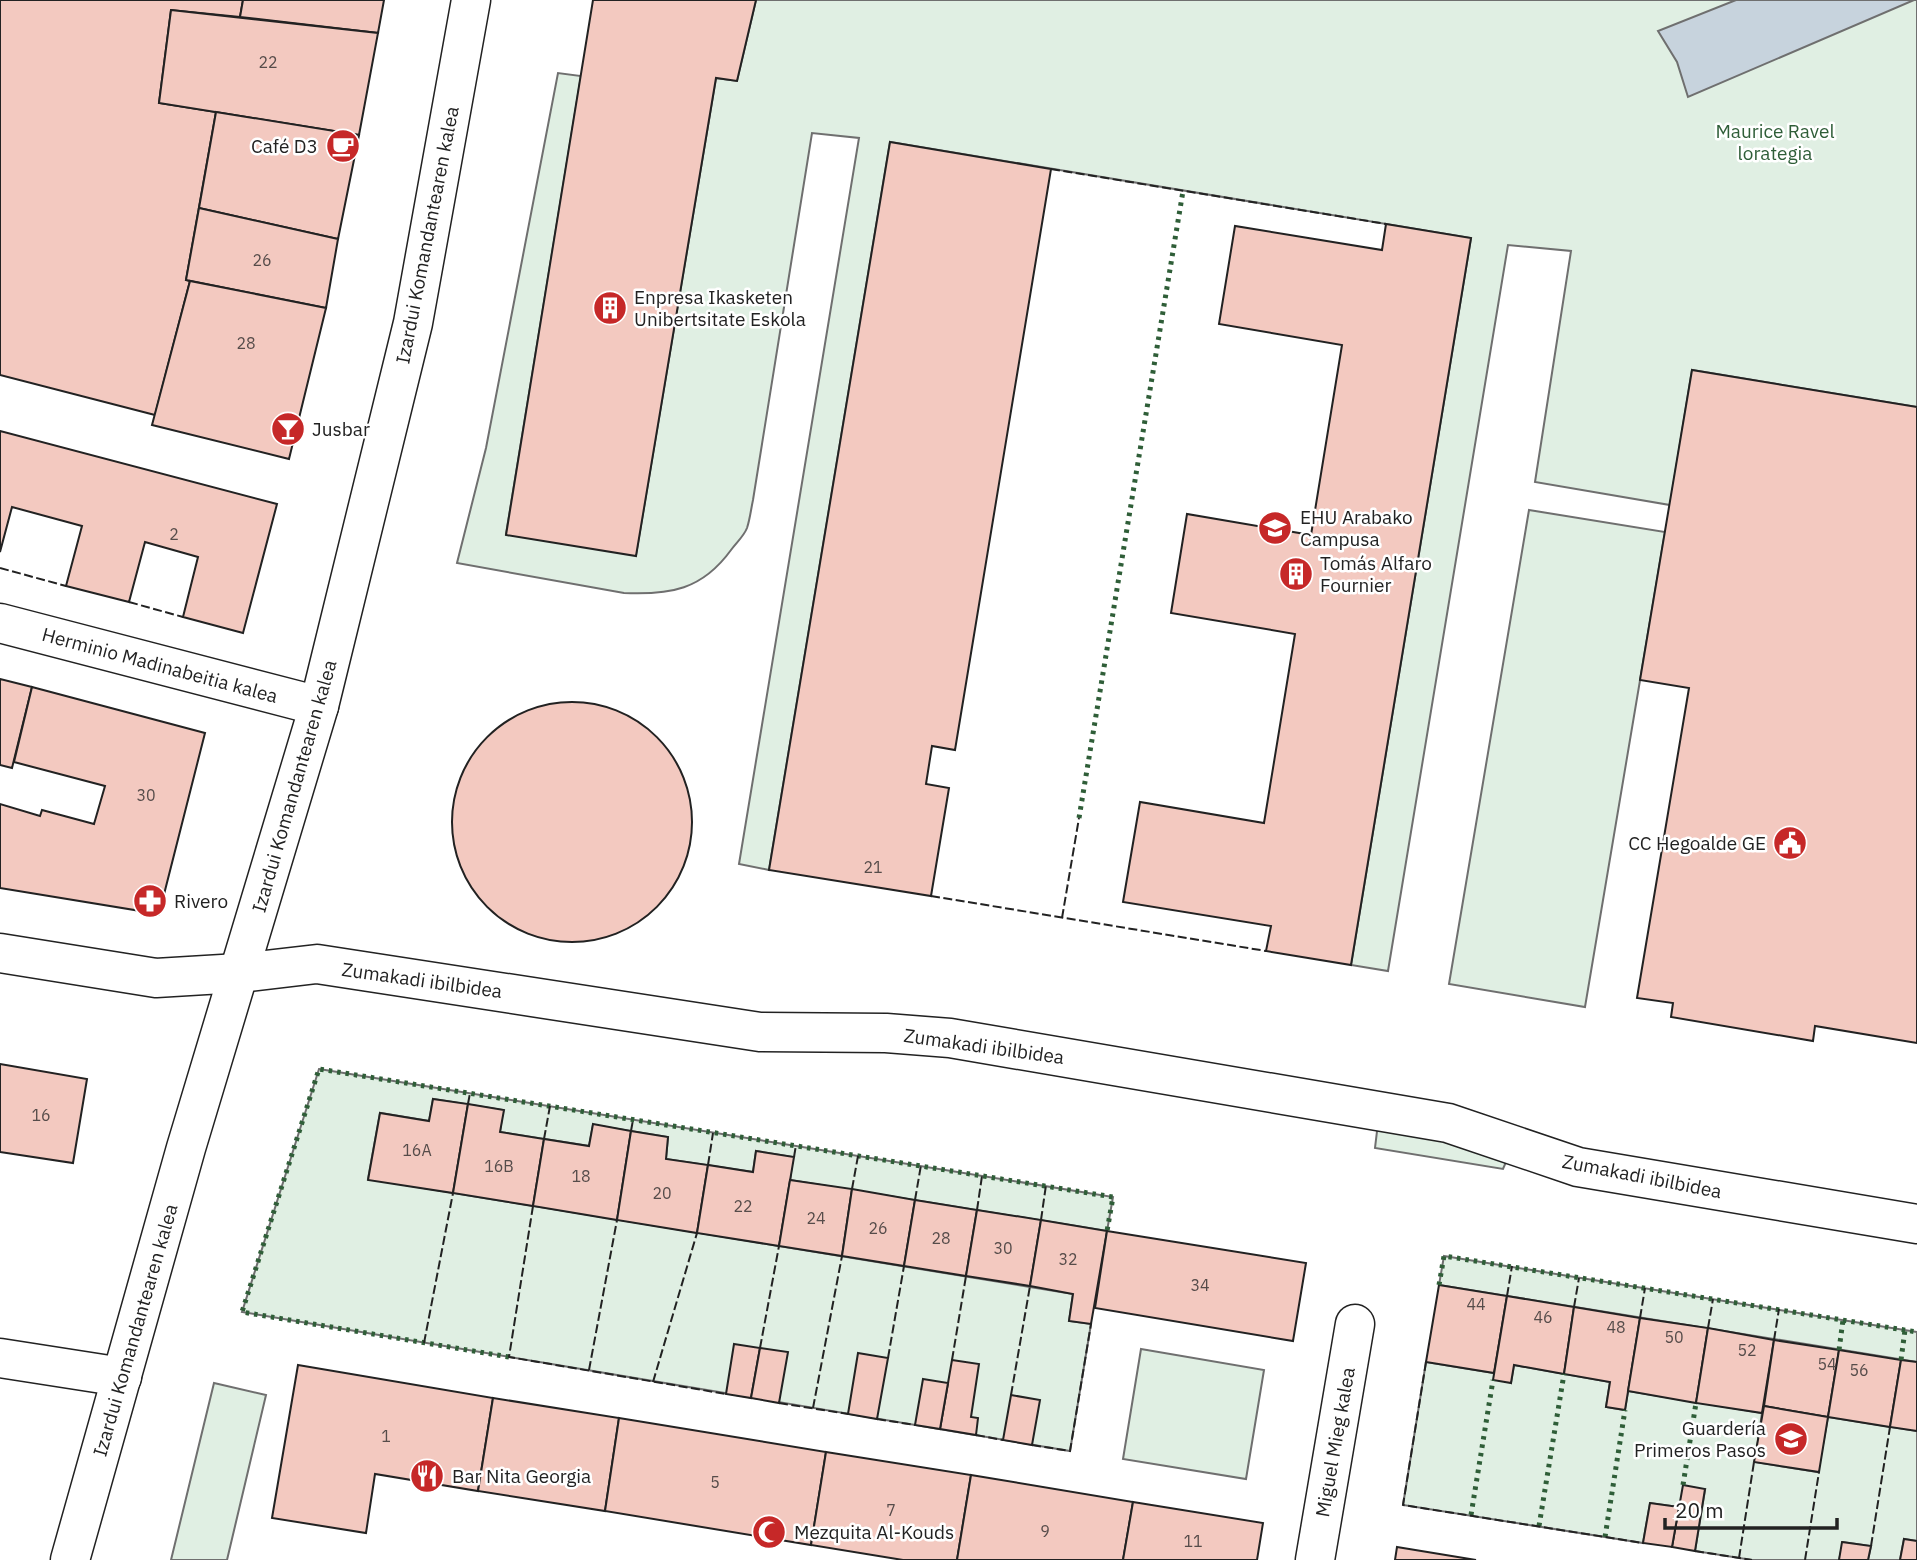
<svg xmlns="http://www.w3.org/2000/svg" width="1917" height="1560" viewBox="0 0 1917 1560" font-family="'IBM Plex Sans',sans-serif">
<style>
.green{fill:#e0efe3;stroke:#6f6f6f;stroke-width:2}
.water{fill:#c7d3dd;stroke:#6f6f6f;stroke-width:2}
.building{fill:#f3c9c0;stroke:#222;stroke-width:2}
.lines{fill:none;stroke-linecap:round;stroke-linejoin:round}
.minor-casing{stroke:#222;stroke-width:41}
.tertiary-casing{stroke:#222;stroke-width:41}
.secondary-casing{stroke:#222;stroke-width:41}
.minor{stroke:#fff;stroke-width:38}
.tertiary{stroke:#fff;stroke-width:38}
.secondary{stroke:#fff;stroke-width:38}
.hedge{stroke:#2f5e38;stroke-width:5;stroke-dasharray:3.5 5;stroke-linecap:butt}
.fence{stroke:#222;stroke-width:2;stroke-dasharray:9 3.5;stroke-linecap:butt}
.labels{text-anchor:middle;stroke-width:5;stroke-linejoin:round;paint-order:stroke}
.number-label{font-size:16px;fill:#564c4a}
.park-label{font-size:19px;fill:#2f5e38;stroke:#fff}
.poi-label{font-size:19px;fill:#222;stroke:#fff;text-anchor:start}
.street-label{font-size:19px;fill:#222;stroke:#fff}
</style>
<rect width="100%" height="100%" fill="#fff"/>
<g class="green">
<path d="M756,0H1917V407L1692,370L1670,505L1535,482L1571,251L1508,245L1388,971L1351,965L1471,238L890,142L769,870L739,864L859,138L812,133L753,500C751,509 750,519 747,528C744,536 736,543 731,550C702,590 670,595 624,593L457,563L486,448L558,73L581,76L506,534L636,555L716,78L737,81Z"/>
<path d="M1529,510L1665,532L1585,1007L1449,984Z"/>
<path d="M319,1069L1113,1197L1107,1231L790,1180L793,1157L756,1151L753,1172L666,1159L668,1137L593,1125L589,1146L500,1132L503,1110L433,1099L429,1121L380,1113L368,1179L1073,1294L1069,1321L1091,1324L1070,1451L242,1312Z"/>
<path d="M1378,1123L1409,1130L1506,1162L1503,1169L1375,1148Z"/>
<path d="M1444,1256L1917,1332V1362L1439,1285Z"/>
<path d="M1141,1349L1264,1370L1246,1479L1123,1459Z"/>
<path d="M1426,1362L1494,1373L1511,1383L1514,1365L1610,1382L1606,1407L1625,1410L1628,1391L1762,1413L1755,1462L1818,1472L1828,1417L1917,1431V1541L1904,1539L1900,1560H1868L1871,1546L1843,1542L1839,1560H1752L1695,1551L1705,1490L1679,1507L1650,1503L1643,1543L1403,1505Z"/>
<path d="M214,1383L266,1395L227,1560H171Z"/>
</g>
<path class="water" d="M1736,0H1914L1688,97L1677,62L1658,31Z"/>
<g class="building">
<path d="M0,0H243L240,17L171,10L159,103L216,112L186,280L190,281L155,415L0,375Z"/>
<path d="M243,0H384L378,33L240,17Z"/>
<path d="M593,0H756L737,81L716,78L636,556L506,535Z"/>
<path d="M171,10L378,33L359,135L159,103Z"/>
<path d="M216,112L359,135L338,239L199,208Z"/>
<path d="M890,142L1051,169L955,750L932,746L926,784L949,788L931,896L769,870Z"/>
<path d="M199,208L338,239L326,308L186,280Z"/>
<path d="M1386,224L1471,238L1351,965L1266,951L1271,926L1123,902L1140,802L1264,823L1295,634L1171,613L1187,514L1311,535L1342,345L1219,324L1235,226L1382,250Z"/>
<path d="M190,281L326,308L289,459L152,425Z"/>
<path d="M1692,370L1917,407V1043L1815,1026L1813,1041L1671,1017L1673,1003L1637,998L1689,688L1640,680Z"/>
<path d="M0,431L277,504L243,633L183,617L198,557L145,542L129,602L66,586L82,526L12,507L0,552Z"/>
<path d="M0,679L32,687L12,768L0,765Z"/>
<path d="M32,687L205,733L159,914L0,888V804L40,816L42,810L94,824L105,786L14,762Z"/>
<circle cx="572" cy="822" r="120"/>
<path d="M0,1064L87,1079L73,1163L0,1152Z"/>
<path d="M433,1099L468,1104L453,1193L368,1180L380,1113L429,1121Z"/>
<path d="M468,1104L504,1110L500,1132L544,1139L533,1206L453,1193Z"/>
<path d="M593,1124L631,1131L617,1220L533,1206L544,1139L589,1146Z"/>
<path d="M631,1131L668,1137L666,1159L708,1165L697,1233L617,1220Z"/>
<path d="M756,1151L794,1157L779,1246L697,1233L708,1165L753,1172Z"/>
<path d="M790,1180L852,1189L842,1256L779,1246Z"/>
<path d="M852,1189L915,1200L904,1266L842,1256Z"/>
<path d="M915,1200L977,1210L966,1276L904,1266Z"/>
<path d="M977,1210L1041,1220L1030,1286L966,1276Z"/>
<path d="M1041,1220L1107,1231L1091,1324L1069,1321L1073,1294L1030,1286Z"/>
<path d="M1107,1231L1306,1263L1293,1341L1095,1308Z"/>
<path d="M1439,1285L1507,1296L1494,1373L1426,1362Z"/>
<path d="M1507,1296L1574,1307L1564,1374L1514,1365L1511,1383L1493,1380Z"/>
<path d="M1574,1307L1640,1318L1625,1410L1606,1407L1610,1382L1564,1374Z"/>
<path d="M1640,1318L1708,1328L1696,1403L1628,1391Z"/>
<path d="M1708,1328L1774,1340L1762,1413L1696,1403Z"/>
<path d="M1774,1340L1839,1350L1828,1417L1764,1406Z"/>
<path d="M734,1344L760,1348L751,1398L726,1394Z"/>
<path d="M760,1348L788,1352L779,1403L751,1398Z"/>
<path d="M1839,1350L1901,1360L1890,1427L1828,1417Z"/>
<path d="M858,1353L888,1358L877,1419L848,1414Z"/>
<path d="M952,1360L979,1364L971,1417L978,1418L976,1435L940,1429Z"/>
<path d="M1901,1360L1917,1362V1431L1890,1427Z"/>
<path d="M298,1365L493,1398L478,1491L375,1474L366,1533L272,1518Z"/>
<path d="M923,1379L948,1383L940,1429L915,1425Z"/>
<path d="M1011,1395L1040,1400L1032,1445L1003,1440Z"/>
<path d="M493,1398L619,1418L605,1511L478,1491Z"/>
<path d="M1764,1406L1828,1417L1819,1472L1754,1462Z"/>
<path d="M619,1418L826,1452L811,1545L605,1511Z"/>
<path d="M826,1452L971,1475L957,1560H903L811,1545Z"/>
<path d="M971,1475L1133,1502L1123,1560H957Z"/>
<path d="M1683,1485L1705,1489L1695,1551L1672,1547Z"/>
<path d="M1133,1502L1263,1523L1257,1560H1123Z"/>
<path d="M1650,1503L1679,1507L1672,1547L1643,1543Z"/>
<path d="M1904,1539L1917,1541V1560H1900Z"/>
<path d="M1842,1542L1871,1546L1868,1560H1839Z"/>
<path d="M1397,1547L1476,1560H1395Z"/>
</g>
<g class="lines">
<g class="minor-casing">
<g id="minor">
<path d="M0,623L319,706"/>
<path d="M239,973L317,964L760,1032L886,1033L950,1038L1448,1123L1578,1167L1917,1224"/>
<path d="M0,1358L122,1377"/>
<path d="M1315,1560L1355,1324"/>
</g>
</g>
<g class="tertiary-casing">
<path id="tertiary" d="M0,953L156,978L239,973"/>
</g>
<g class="secondary-casing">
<path id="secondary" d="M70,1560L186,1148L319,706L413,323L471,0"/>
</g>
<use href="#minor" class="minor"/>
<use href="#tertiary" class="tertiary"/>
<use href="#secondary" class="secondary"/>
<g class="hedge">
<path d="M1079,818L1183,191"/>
<path d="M1439,1285L1444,1256L1917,1332"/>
<path d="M1839,1350L1843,1320"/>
<path d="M509,1357L242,1312L319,1069L1113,1197L1107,1231"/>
<path d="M1901,1360L1905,1330"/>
<path d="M1683,1485L1696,1403"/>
<path d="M1471,1515L1493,1380"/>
<path d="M1539,1526L1564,1374"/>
<path d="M1605,1537L1625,1410"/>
</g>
<g class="fence">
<path d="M1051,169L1386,224"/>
<path d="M0,568L66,586"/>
<path d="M129,602L183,617"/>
<path d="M931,896L1266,951"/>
<path d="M1062,918L1079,818"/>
<path d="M468,1104L470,1093"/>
<path d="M631,1131L633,1120"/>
<path d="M544,1139L550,1106"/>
<path d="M794,1157L796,1145"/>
<path d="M708,1165L713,1133"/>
<path d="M852,1189L858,1156"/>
<path d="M915,1200L921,1165"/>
<path d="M533,1206L509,1357L726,1394"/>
<path d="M977,1210L982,1176"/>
<path d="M1041,1220L1046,1185"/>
<path d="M1507,1296L1512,1266"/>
<path d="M1574,1307L1579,1278"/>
<path d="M1640,1318L1645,1288"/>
<path d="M1708,1328L1713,1299"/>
<path d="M1774,1340L1779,1309"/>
<path d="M424,1343L453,1193"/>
<path d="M760,1348L779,1246"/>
<path d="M888,1358L904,1266"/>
<path d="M952,1360L966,1276"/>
<path d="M1426,1362L1403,1505L1643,1543"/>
<path d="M589,1370L617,1220"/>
<path d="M653,1382L697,1233"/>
<path d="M1011,1395L1030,1286"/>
<path d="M779,1403L848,1414"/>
<path d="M813,1408L842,1256"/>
<path d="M877,1419L915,1425"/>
<path d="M976,1435L1003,1440"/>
<path d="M1032,1445L1070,1451L1091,1324"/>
<path d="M1871,1546L1890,1427"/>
<path d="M1695,1551L1752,1560"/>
<path d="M1739,1558L1754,1462"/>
<path d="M1805,1560L1819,1472"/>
</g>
</g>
<defs>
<g id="cafe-disc" transform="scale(1.75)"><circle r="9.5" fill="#c62828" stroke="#fff"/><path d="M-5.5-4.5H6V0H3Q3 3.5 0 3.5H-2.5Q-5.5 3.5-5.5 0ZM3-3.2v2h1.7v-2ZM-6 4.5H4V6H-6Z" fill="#fff"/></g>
<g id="building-disc" transform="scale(1.75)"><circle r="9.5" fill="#c62828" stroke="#fff"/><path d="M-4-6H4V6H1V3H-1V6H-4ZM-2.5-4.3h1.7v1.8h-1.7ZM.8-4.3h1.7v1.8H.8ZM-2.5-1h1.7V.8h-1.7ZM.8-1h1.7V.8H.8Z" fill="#fff"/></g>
<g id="bar-disc" transform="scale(1.75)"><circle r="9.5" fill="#c62828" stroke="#fff"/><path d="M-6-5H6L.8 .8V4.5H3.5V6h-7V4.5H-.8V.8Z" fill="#fff"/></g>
<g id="university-disc" transform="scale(1.75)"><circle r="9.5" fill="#c62828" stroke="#fff"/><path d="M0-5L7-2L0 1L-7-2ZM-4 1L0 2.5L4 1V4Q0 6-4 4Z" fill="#fff"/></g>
<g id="civic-disc" transform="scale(1.75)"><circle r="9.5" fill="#c62828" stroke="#fff"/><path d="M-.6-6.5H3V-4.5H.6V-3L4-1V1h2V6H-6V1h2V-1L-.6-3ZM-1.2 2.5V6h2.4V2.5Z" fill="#fff"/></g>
<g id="pharmacy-disc" transform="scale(1.75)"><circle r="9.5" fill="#c62828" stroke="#fff"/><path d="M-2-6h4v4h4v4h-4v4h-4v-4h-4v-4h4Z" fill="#fff"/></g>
<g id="school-disc" transform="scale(1.75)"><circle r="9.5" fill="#c62828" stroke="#fff"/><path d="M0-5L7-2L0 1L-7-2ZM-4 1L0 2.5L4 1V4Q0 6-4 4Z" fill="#fff"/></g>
<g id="restaurant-disc" transform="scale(1.75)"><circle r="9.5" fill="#c62828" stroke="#fff"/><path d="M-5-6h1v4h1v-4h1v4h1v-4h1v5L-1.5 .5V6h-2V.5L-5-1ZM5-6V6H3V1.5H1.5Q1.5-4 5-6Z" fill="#fff"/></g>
<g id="mosque-disc" transform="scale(1.75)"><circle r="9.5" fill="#c62828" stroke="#fff"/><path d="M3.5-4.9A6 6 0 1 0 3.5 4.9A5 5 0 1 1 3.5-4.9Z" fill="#fff"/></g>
</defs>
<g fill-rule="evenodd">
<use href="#cafe-disc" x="343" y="146"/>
<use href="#building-disc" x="610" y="308"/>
<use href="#bar-disc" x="288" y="429"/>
<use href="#university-disc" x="1275" y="528"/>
<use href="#building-disc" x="1296" y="574"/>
<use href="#civic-disc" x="1790" y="843"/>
<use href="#pharmacy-disc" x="150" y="901"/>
<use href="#school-disc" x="1791" y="1439"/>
<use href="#restaurant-disc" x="427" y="1476"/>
<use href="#mosque-disc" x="769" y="1532"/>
</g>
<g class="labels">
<g class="number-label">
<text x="268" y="68">22</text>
<text x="262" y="266">26</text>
<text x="246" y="349">28</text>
<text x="174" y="540">2</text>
<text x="146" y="801">30</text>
<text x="873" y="873">21</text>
<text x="41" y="1121">16</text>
<text x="417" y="1156">16A</text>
<text x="499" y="1172">16B</text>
<text x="581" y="1182">18</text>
<text x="662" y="1199">20</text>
<text x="743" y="1212">22</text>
<text x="816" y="1224">24</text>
<text x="878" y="1234">26</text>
<text x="941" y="1244">28</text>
<text x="1003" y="1254">30</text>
<text x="1068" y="1265">32</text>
<text x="1200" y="1291">34</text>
<text x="1476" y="1310">44</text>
<text x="1543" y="1323">46</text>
<text x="1616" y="1333">48</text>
<text x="1674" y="1343">50</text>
<text x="1747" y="1356">52</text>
<text x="1827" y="1370">54</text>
<text x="1859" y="1376">56</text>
<text x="386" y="1442">1</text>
<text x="715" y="1488">5</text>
<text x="891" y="1516">7</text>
<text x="1045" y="1537">9</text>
<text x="1193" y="1547">11</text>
</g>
<g class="park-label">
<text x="1775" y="138">Maurice Ravel<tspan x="1775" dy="22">lorategia</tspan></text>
</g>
<g class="poi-label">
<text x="318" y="153" text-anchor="end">Café D3</text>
<text x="634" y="304">Enpresa Ikasketen<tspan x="634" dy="22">Unibertsitate Eskola</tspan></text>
<text x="312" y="436">Jusbar</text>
<text x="1300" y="524">EHU Arabako<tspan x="1300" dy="22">Campusa</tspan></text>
<text x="1320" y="570">Tomás Alfaro<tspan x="1320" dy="22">Fournier</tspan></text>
<text x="1766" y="850" text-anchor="end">CC Hegoalde GE</text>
<text x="174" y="908">Rivero</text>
<text x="1766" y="1435" text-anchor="end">Guardería<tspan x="1766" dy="22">Primeros Pasos</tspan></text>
<text x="452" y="1483">Bar Nita Georgia</text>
<text x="794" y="1539">Mezquita Al-Kouds</text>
</g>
<g class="street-label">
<text transform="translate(427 235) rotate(-79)" y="7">Izardui Komandantearen kalea</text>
<text transform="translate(160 665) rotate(15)" y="7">Herminio Madinabeitia kalea</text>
<text transform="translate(294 786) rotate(-74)" y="7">Izardui Komandantearen kalea</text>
<text transform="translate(422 980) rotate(8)" y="7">Zumakadi ibilbidea</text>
<text transform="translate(984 1046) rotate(8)" y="7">Zumakadi ibilbidea</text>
<text transform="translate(1642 1176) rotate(11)" y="7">Zumakadi ibilbidea</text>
<text transform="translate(135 1330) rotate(-74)" y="7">Izardui Komandantearen kalea</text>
<text transform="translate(1335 1442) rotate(-80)" y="7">Miguel Mieg kalea</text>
</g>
</g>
<path d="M1665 1518v10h172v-10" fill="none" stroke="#222222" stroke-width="3.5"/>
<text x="1675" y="1518" font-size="21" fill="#222222" stroke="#ffffff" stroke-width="5" paint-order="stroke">20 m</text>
</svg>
